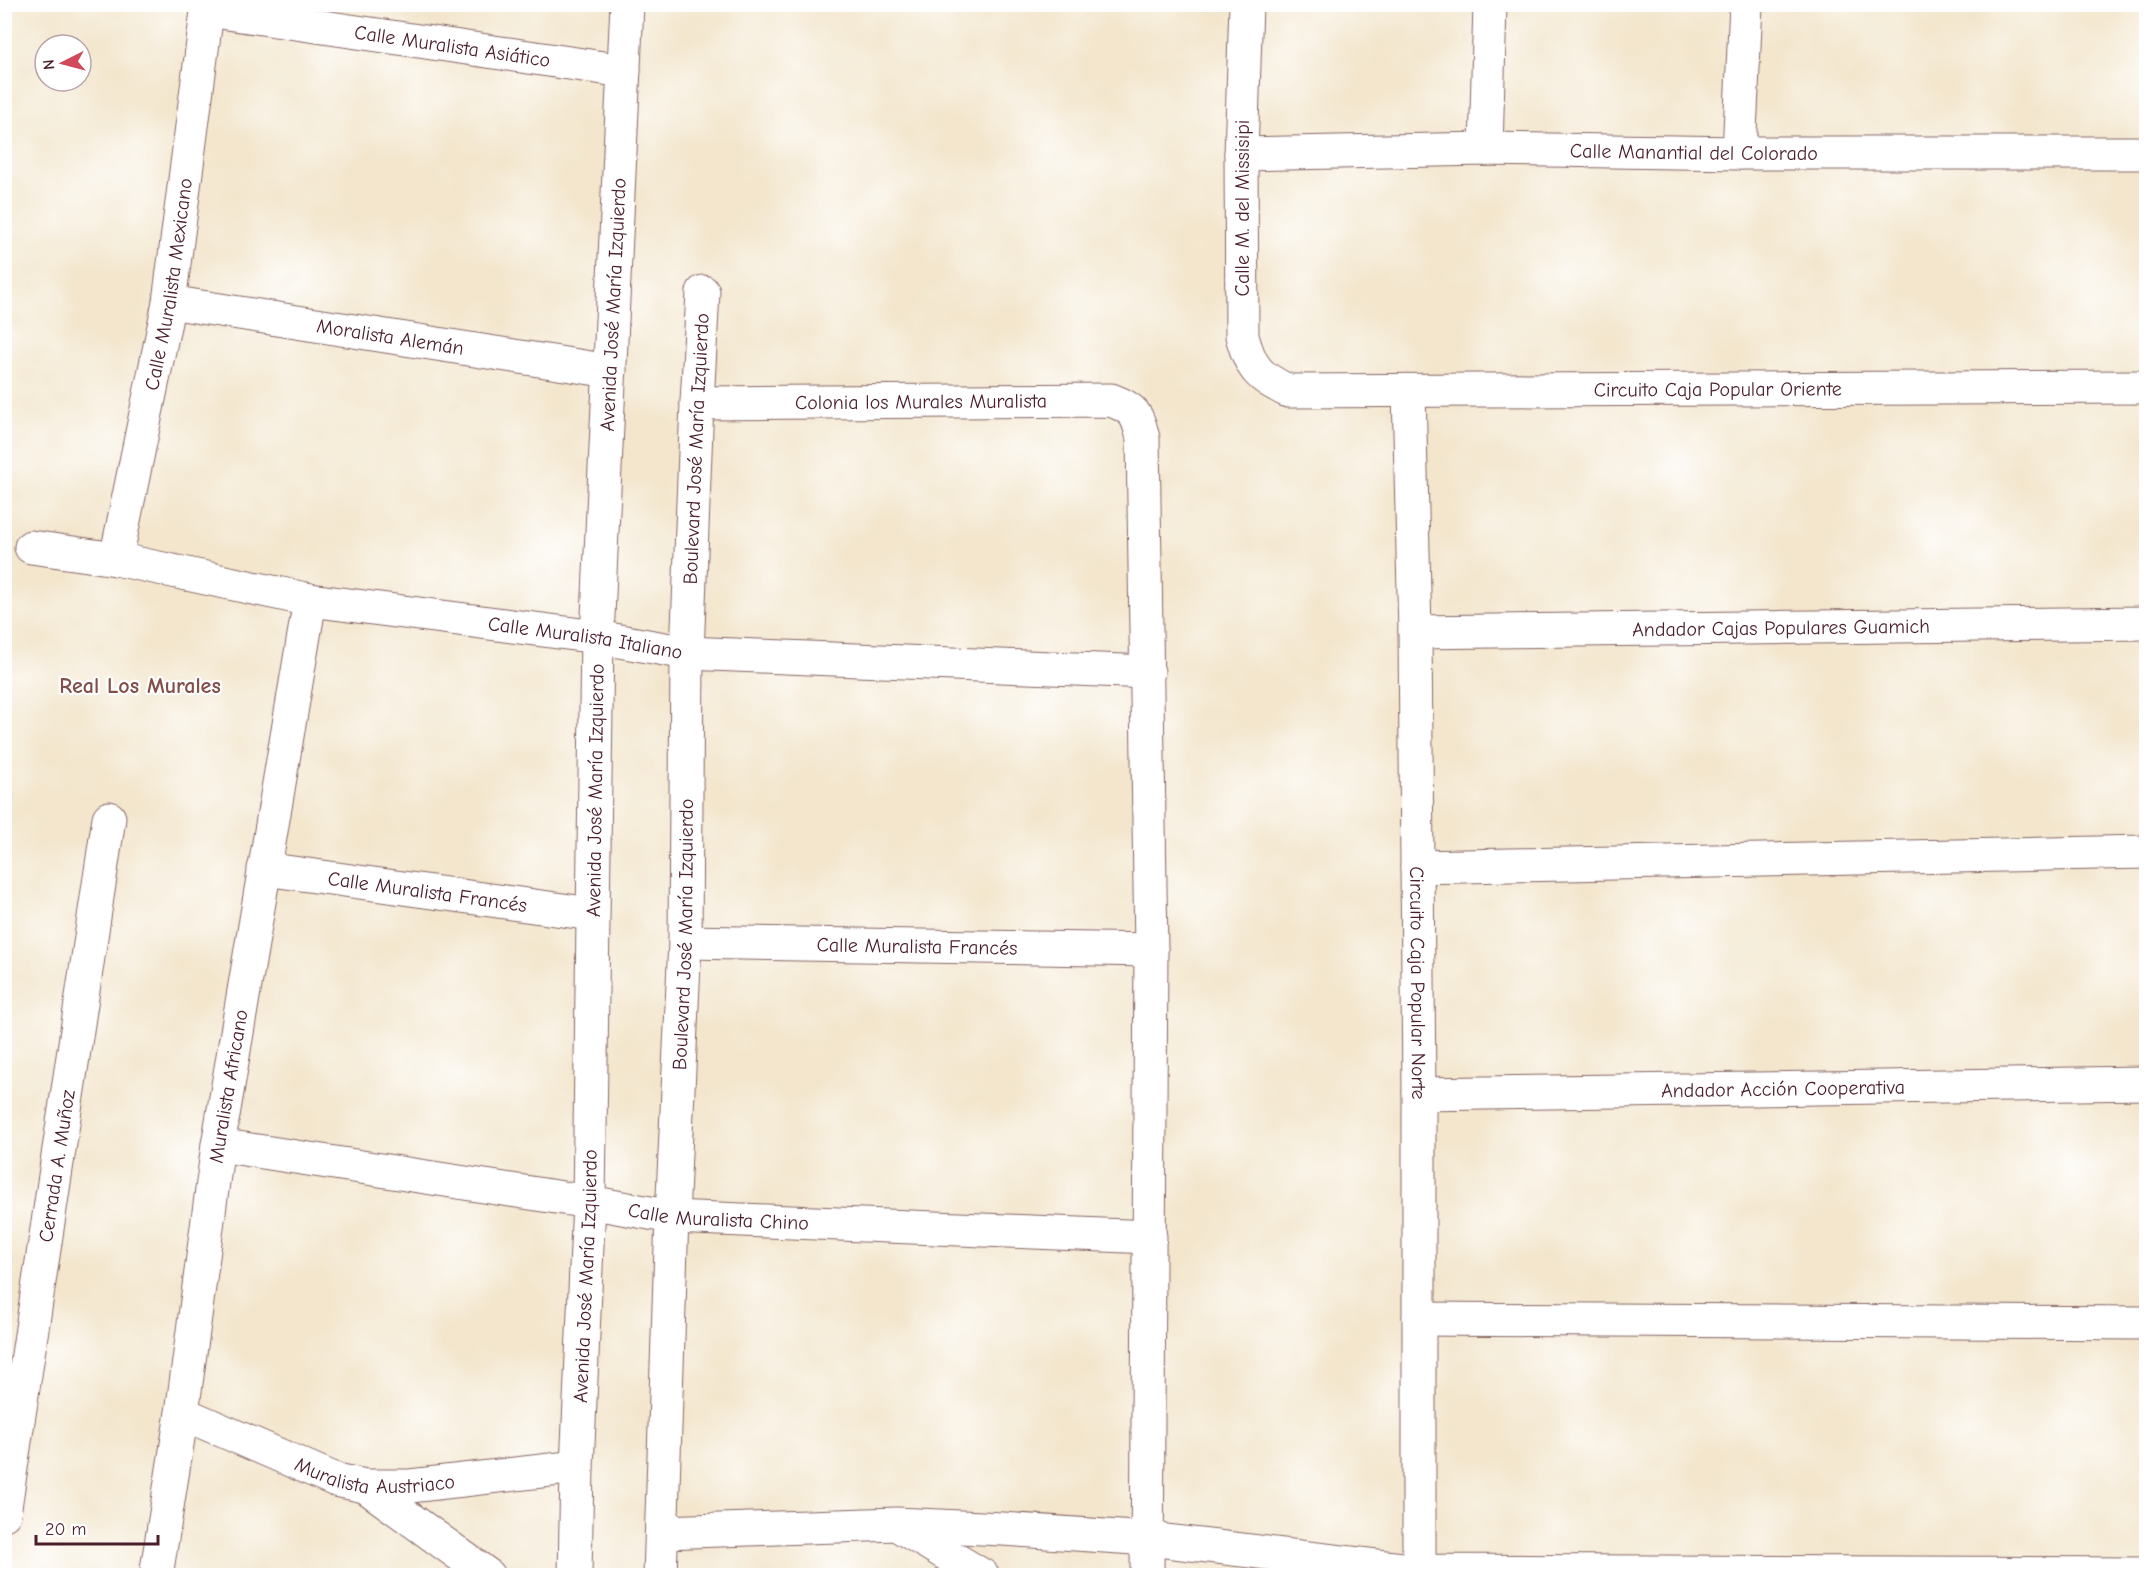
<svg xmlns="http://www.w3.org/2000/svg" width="2151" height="1580" viewBox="0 0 2151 1580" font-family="'Comic Neue',sans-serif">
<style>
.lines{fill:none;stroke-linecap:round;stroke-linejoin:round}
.street-casing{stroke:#856564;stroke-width:35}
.street{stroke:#fff;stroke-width:33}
.labels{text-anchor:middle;stroke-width:4.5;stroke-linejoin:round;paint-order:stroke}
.street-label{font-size:20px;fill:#4a1f2b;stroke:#fff}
.quarter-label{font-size:22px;font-weight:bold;fill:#825049;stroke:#fff}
</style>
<rect width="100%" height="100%" fill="#fff"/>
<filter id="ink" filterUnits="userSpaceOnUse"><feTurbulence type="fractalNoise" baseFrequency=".0167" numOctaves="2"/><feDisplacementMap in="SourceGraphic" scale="12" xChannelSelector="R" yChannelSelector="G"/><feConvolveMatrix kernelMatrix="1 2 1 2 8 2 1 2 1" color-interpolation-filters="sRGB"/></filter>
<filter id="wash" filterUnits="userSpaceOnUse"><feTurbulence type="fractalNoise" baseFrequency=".008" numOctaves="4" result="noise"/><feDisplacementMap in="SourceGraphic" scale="24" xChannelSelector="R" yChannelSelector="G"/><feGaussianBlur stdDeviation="1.35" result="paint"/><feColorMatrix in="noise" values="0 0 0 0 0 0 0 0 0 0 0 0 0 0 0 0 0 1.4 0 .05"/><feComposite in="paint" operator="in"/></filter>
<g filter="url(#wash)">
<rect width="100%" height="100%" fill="#f3e6cd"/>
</g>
<g filter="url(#ink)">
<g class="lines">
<g class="street-casing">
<g id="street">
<path id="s1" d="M1246,4L1241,154L1242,336C1251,369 1258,376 1288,391L2146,387"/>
<path id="s2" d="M207,10L624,71"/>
<path d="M1486,149L1490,4"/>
<path d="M1739,153L1746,4"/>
<path id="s3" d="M1241,154L1486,149L1739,153H2146"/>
<path id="s4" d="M169,302L610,371"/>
<path id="s5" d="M1409,391L1415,632L1419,1094V1576"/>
<path id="s6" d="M697,403L1111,400C1135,409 1137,414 1143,438L1151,950L1147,1576"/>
<path id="s7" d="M31,547L116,559L310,600L597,637L687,653L1148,672"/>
<path id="s8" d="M116,559L169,302L208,4"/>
<path id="s9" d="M1415,632L2146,623"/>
<path d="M1417,867L2146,852"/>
<path id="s10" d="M264,869L592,914"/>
<path id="s11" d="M685,942L1151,950"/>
<path id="s12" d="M1419,1094L2146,1083"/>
<path id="s13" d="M218,1145L589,1202L672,1217L1150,1237"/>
<path d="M1419,1319L2146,1323"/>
<path id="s14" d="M182,1413L336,1480L365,1486H410L577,1467"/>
<path d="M365,1486L489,1576"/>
<path id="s15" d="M4,1514L109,818"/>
<path d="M901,1527L983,1576"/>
<path d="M662,1532L897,1524L1003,1529L1149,1539L1419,1571L2146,1574"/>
<path id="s16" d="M156,1576L182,1413L218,1145L310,600"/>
<path id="s17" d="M575,1576L577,1467L589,1202L597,637L627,4"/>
<path id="s18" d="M660,1576L672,1217L685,942L687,653L697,403L703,292"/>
</g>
</g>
<use href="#street" class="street"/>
</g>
</g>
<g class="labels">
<g class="street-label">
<text dy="7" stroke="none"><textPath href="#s2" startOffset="248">Calle Muralista Asiático</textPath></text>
<text dy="7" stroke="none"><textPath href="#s3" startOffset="453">Calle Manantial del Colorado</textPath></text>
<text transform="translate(1242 208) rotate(-90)" y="7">Calle M. del Missisipi</text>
<text dy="7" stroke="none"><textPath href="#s8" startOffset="280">Calle Muralista Mexicano</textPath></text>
<text dy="7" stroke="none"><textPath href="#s17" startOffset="1272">Avenida José María Izquierdo</textPath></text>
<text dy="7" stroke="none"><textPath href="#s4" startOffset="224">Moralista Alemán</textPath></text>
<text dy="7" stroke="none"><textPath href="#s1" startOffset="837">Circuito Caja Popular Oriente</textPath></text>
<text dy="7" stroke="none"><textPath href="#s6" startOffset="224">Colonia los Murales Muralista</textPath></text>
<text dy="7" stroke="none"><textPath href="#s18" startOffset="1128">Boulevard José María Izquierdo</textPath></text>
<text dy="7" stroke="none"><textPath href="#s9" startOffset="366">Andador Cajas Populares Guamich</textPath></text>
<text dy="7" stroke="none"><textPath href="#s7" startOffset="562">Calle Muralista Italiano</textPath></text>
<text dy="7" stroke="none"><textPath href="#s17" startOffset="786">Avenida José María Izquierdo</textPath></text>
<text dy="7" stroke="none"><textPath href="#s10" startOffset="165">Calle Muralista Francés</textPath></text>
<text dy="7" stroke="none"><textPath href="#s18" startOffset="642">Boulevard José María Izquierdo</textPath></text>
<text dy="7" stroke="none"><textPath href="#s11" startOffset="232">Calle Muralista Francés</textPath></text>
<text dy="7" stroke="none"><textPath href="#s5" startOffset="592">Circuito Caja Popular Norte</textPath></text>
<text dy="7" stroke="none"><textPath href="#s16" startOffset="495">Muralista Africano</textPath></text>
<text dy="7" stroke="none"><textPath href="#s12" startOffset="364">Andador Acción Cooperativa</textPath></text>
<text dy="7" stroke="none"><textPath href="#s15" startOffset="352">Cerrada A. Muñoz</textPath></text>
<text dy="7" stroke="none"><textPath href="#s13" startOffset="506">Calle Muralista Chino</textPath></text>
<text dy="7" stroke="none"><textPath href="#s17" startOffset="300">Avenida José María Izquierdo</textPath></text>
<text dy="7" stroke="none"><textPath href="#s14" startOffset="206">Muralista Austriaco</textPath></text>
</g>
<g class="quarter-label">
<text x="140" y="693">Real Los Murales</text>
</g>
</g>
<rect width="2151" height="1580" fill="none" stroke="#fff" stroke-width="24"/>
<g transform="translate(63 63) rotate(264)"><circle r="28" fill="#ffffff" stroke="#b7a5aa" stroke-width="1.5"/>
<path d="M0-4.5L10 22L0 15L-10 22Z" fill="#d1495b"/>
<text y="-9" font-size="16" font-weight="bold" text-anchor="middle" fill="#4a1f2b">N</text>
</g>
<path d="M36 1535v9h122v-9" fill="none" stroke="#4a1f2b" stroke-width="3"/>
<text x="45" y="1535" font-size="18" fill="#4a1f2b" stroke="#ffffff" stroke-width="4.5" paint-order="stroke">20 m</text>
</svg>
